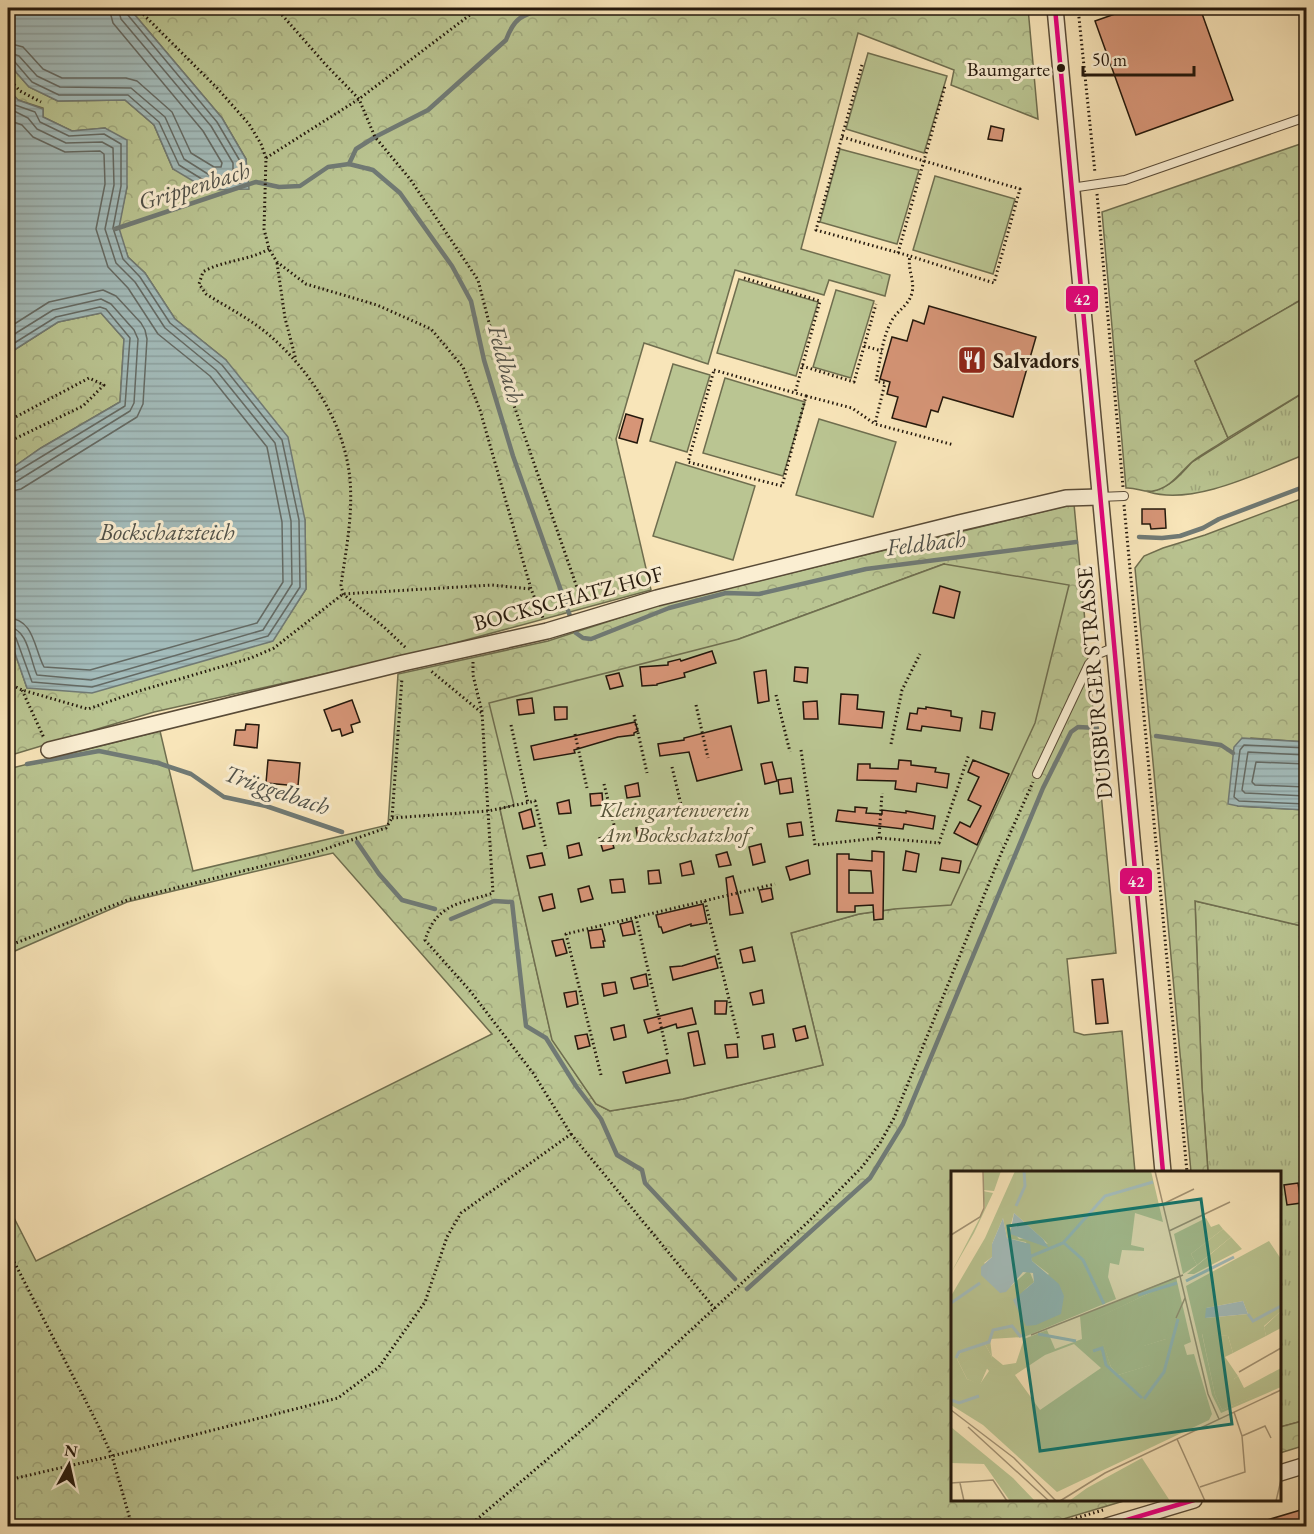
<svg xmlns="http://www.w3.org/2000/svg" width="1314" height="1534" viewBox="0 0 1314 1534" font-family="'EB Garamond',serif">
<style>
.grass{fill:url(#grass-tufts);stroke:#6f6e4f;stroke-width:1.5}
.forest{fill:url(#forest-crowns);stroke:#6f6e4f;stroke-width:1.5;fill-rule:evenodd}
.green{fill:#bac592;stroke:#6f6e4f;stroke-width:1.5}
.water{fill:url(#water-rules);stroke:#707a75;stroke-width:1.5}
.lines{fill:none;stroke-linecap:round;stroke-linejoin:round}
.shore{stroke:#646a64;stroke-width:1.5}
.stream{stroke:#707a75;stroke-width:4.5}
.building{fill:#d69577;stroke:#24180c;stroke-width:1.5;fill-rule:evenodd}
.lane-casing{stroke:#594b37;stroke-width:10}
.street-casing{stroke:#594b37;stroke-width:18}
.path{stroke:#24180c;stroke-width:3;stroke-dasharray:1.5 3;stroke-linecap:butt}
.lane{stroke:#faeed2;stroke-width:8}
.street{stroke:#faeed2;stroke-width:15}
.bus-1-casing{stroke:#faeed2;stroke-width:9}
.bus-1{stroke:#e5007d;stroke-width:4.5}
.bus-dot{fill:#24180c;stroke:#faeed2;stroke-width:2}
.labels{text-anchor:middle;stroke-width:6;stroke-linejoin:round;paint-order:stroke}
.bus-label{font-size:20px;fill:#24180c;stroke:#faeed2;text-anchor:end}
.poi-label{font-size:22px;font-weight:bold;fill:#24180c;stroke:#faeed2;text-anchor:start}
.street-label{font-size:22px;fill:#24180c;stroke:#faeed2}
.park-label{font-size:22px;font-style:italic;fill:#58553b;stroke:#faeed2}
.water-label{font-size:24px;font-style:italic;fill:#505149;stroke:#faeed2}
.inset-river{fill:none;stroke:#a3bcbb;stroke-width:3}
.inset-road{fill:none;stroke:#a39374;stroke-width:1.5}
.view{fill:#0f766e;fill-opacity:0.15;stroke:#0f766e;stroke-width:3}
.inset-edge{fill:none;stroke:#24180c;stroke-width:3}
.line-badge{stroke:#faeed2;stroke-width:2}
.badge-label{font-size:16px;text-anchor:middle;font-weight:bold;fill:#fff}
</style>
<defs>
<pattern id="grass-tufts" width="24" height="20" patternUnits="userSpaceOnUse" patternTransform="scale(1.5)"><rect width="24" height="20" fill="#bac592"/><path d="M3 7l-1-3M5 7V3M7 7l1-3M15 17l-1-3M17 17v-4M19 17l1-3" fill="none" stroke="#a0a87d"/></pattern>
<pattern id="forest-crowns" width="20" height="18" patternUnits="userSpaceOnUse" patternTransform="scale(1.5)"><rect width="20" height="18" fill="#bac592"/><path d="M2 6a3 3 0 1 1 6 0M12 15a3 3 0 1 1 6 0" fill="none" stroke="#a0a87d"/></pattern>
<pattern id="water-rules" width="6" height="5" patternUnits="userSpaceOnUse" patternTransform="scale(1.5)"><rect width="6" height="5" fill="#a3bcbb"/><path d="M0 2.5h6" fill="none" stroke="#8ca1a0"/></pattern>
</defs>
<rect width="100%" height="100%" fill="#f8e5b9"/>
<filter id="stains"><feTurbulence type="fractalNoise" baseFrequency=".00333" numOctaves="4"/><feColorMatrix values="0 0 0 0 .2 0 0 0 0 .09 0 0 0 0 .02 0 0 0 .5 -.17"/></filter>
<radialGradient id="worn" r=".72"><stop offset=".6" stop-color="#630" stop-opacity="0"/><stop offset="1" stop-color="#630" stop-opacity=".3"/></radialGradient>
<g class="grass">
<path d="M1306,391V454C1262,471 1195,506 1149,492C1170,487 1178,478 1192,462Z"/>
<path d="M1195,901L1306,927V1420L1280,1427V1172H1208L1202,1088Z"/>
</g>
<g class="forest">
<path d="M129,8H1028L1038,119L951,85L954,70L858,33L801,249L890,275L885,296L829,280L824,295L735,270L708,364L644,343L616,439L651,590L418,653L154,712L8,756V633L27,688L272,641L306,589L305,520L226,360L175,319L145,273L128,257L118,228L127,187L105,128L72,131L43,117V108L18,100L8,89V63L29,87L58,101L125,100L154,125L173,169L248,189L246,159L222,118Z"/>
<path d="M1306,142V297L1195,361L1228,438C1217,446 1204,453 1193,461C1179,473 1172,487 1153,491C1144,493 1136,487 1126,488L1102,212Z"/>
<path d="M101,313L124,339L120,402L41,448L8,471V354L58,322Z"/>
<path d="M1306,497V742L1251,738L1238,806L1306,810V927L1195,901L1202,1088L1208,1172H1191L1135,568L1144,556L1163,548L1205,535Z"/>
<path d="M1074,504L1116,953L1067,959L1074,1032L1084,1035L1122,1031L1135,1172H952V1500H1127L1040,1526H8V1206L36,1261L492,1034L333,853L127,902L8,954V769L160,731L193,871L388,825L398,674L548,641L659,605ZM944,564L894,909L859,914L791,933L823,1065L683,1099L610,1111L596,1104L552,1039L500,809L514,805L739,639Z"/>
<path d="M1306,1420V1445L1280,1453V1427Z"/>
</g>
<g class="green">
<path d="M868,53L947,76L924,153L846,129Z"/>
<path d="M840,149L919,170L897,244L820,222Z"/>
<path d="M935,176L1015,199L993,274L913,250Z"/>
<path d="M739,279L818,302L796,376L717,353Z"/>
<path d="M836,290L874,301L851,378L813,367Z"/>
<path d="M1306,297V391L1228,438L1195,361Z"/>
<path d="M673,364L710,375L687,452L650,441Z"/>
<path d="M725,378L805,402L783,476L703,453Z"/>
<path d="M819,419L896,442L873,517L796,495Z"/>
<path d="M676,462L755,486L733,560L653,536Z"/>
<path d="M944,564L1069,585L1035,723L951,905L894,909L859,914L791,933L823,1065L683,1099L610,1111L596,1104L552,1040L500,809L514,805L489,703L739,639Z"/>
</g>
<g class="water">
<path d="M11,8H129L222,118L246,159L249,189L208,190L173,169L154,125L125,100L58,101L29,87L8,63V24Z"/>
<path d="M8,89L18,100L43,109V117L72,131L105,128L127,140V187L119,228L128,257L145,273L175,319L226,360L288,437L305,520L306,589L273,641L92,693L27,688L8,633V471L41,448L120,402L124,339L101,313L58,322L8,354Z"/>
<path d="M1242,738L1306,742V810L1238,806L1228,804L1234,747Z"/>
</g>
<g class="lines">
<g class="shore">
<path d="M8,43L23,47L43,69L62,78H126L137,81L172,112L191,153L214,167H221L222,163L203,131L113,23L109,8"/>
<path d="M8,52L19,56L37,76L60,87L131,88L165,117L184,159L211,176H233V163L211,126L121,19L118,8"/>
<path d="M8,60L14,61L32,82L59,95H128L159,122L179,165L210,184L241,183L240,161L217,122L127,14L125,8"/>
<path d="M8,97L15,105L35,112L40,122L69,136L104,134L121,144V186L113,228L123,259L140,277L170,323L222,365L282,440L299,520L300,587L268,636L92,687L32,682L16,638L12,635L8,634"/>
<path d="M8,108L28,118L37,129L66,143L102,142L113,148L114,185L105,229L116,263L135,282L165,328L216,370L275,443L291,521L292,584L263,630L91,680L37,675C30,660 28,628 8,627"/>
<path d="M8,120L22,125L33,137L65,152L100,151L104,154L105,184L96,229L108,267L128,288L158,334L210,376L267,447L282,522L283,582L257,623L90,670L44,667C34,648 34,619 8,618"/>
<path d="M8,328L49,302L103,290L116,296L141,323L145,330L147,339L143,404L137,417L21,489L8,492"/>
<path d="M8,338L53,310L101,299L111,304L134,330L138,339L134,403L130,411L17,481L8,483"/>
<path d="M8,347L56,317L100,307L106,309L130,338L125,406L13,474L8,475"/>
<path d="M1306,748L1244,745L1240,750L1234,797L1239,801L1306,804"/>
<path d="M1306,755L1248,752L1242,790L1245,793L1306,796"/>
<path d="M1306,764L1256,762L1252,782L1255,785L1306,787"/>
</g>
<g class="stream">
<path d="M349,164L356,149L375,137L428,110L506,40C515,16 523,15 546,8"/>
<path d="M115,229L256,182L279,187L300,186L328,167L349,164L373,170L400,193L452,266L471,301L484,360L513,456L570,616"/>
<path d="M1139,537L1162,538L1180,536L1203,528L1219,519L1306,486"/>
<path d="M576,633L583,638L591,639L669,608L726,593L759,594L866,569L1076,542"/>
<path d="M1156,736L1221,745L1233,753"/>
<path d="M8,749L11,748"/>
<path d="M27,764L99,751L158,763L191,774L224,797L266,806L342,832"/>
<path d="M357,842L379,874L402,900L435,909"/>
<path d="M451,919L494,901L512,902L526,1026L546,1038L576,1086L601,1119L617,1155L642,1170L645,1183L735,1279"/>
<path d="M747,1289L870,1178L903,1124L1043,788L1071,732L1078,727L1097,728"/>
</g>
</g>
<g class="building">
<path d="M1132,8H1200L1233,100L1136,135L1095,21Z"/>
<path d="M991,126L1004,129L1002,141L988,139Z"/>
<path d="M929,306L1036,337L1013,417L943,397L938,412L931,410L926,427L892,418L898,397L887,394L890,382L880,379L892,337L907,341L913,320L924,324Z"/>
<path d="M626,414L643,419L637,443L619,438Z"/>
<path d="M1142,509H1165L1166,528L1151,529L1150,524H1142Z"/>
<path d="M940,586L960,592L954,618L933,613Z"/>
<path d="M712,651L716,663L684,673L685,677L657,684V685L642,686L640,667L668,665V662L680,659L681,661Z"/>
<path d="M795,667L808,668L807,683L794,681Z"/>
<path d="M766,670L769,701L758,703L754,672Z"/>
<path d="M619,673L623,686L610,689L606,676Z"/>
<path d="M841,694L858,695L857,709L884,712L882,728L839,724Z"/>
<path d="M532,698L534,713L519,715L517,700Z"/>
<path d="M352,700L360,722L351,725L353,732L342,736L340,729L332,731L324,710Z"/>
<path d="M817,701L818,719H804L803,702Z"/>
<path d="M554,707H567V719L555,720Z"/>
<path d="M926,707L951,711V716L962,718L960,731L922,726L921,731L907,729L910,713L917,714L918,708L926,709Z"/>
<path d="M982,711L995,713L992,730L980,728Z"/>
<path d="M635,722L638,731L634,733V735L618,737L574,750L575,753L534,760L531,746Z"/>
<path d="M246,724L259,725L257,748L234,745L236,730H245Z"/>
<path d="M731,726L742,770L697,781L689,752L660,756L658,744L684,740V738Z"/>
<path d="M268,760L300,763L298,786L266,783Z"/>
<path d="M899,760L911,761V765L936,768L935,772L949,774L947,788L917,783L916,792L895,789L896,781L857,780L858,764H870V768L898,769Z"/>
<path d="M973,760L1009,774L977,845L954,833L960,822L970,827L981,806L968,800L979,777L968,772Z"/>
<path d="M772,762L777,781L765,784L761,764Z"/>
<path d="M791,778L793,792L780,794L778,780Z"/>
<path d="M638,783L640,796L627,798L625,786Z"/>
<path d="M602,793L603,805L591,806L590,794Z"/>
<path d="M569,800L571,813L559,814L557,803Z"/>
<path d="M855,807L867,808L866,813L882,814V810L906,813V811L935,816L933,829L904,824L903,829L836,821L838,810L855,812Z"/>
<path d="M531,809L535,826L523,829L519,813Z"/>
<path d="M801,822L803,835L789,837L787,824Z"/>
<path d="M649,827L650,839L638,840L636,828Z"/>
<path d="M610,835L614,848L603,851L599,838Z"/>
<path d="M579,843L582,855L569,858L567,846Z"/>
<path d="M761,844L765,862L753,865L749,847Z"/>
<path d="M872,851L884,852L883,919L874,920L873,905L855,906V912H837V854H849V859L872,861ZM849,870L871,871L873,893H849Z"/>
<path d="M906,851L919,854L916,872L903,870Z"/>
<path d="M727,852L731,865L719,867L716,855Z"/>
<path d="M542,853L545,865L530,868L527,856Z"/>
<path d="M942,858L961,861L959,873L940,870Z"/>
<path d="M808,860L810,874L790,880L786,867Z"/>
<path d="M691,861L694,874L682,876L680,864Z"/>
<path d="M659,870L661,883L649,884L648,871Z"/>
<path d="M733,876L743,913L730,915L726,878Z"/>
<path d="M623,879L625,892L612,893L610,880Z"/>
<path d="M589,886L593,899L581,902L578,889Z"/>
<path d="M771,888L773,899L762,902L759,890Z"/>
<path d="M552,894L555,908L543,911L539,897Z"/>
<path d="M703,904L707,923L691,926V924L663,933L661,927H659L656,915Z"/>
<path d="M632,921L635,934L623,936L620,924Z"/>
<path d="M602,929L605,941H603L604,947L591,948L588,931Z"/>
<path d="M563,939L567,953L556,956L552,941Z"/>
<path d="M752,947L755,961L743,963L740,950Z"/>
<path d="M715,956L718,968L673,980L670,967L682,966Z"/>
<path d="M646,974L648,986L634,989L631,978Z"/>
<path d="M1103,979L1108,1023L1096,1024L1092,980Z"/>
<path d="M615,982L617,993L604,996L602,984Z"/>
<path d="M762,990L764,1003L753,1005L750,993Z"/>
<path d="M576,991L578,1004L567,1007L564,993Z"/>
<path d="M715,1001H727L726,1014H715Z"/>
<path d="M692,1008L696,1024L677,1028L676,1024L648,1033L644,1020Z"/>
<path d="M624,1025L626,1037L614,1040L611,1028Z"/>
<path d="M805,1026L808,1038L796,1041L793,1029Z"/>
<path d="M698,1031L705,1064L694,1066L688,1033Z"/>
<path d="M587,1034L590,1046L578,1049L575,1036Z"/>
<path d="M773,1034L775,1047L764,1049L762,1036Z"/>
<path d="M737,1044L738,1057L727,1058L725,1045Z"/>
<path d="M667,1060L670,1073L626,1083L623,1072Z"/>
<path d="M1298,1183L1301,1203L1287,1205L1284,1185Z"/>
<path d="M1304,1509L1306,1527H1258L1257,1523Z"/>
</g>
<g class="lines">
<g class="lane-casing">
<g id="lane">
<path d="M1071,188L1125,180L1306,117"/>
<path d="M1099,497L1124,496"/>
<path d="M1037,774L1089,664L1098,654L1113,648"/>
</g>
</g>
<g class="street-casing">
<g id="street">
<path d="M1055,8L1163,1172"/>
<path d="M49,750L403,663L547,631L657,598L959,523L1066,498L1099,497"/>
<path d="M1280,1473L1306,1465"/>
<path d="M1107,1526L1194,1500"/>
</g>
</g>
<g class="path">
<path d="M137,8L217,88L249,124L261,144L266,158L264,229L269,249L277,262L306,284L377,305L431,329L463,367L480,410L531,589L543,618"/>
<path d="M276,8L326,65L359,99L375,137L410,179L478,280L500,365L583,605"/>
<path d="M1078,8L1095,173"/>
<path d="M862,65L816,230L910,256"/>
<path d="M8,78L20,91L41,102"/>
<path d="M842,137L1020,189L994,283L910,256C907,269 915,280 912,293C908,307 897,310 891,322C882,339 880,362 876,381L885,383L875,424"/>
<path d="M266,158L359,99L479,8"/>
<path d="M1097,194L1123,487"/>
<path d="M269,249C248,261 223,260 203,272L199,284L206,294C227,307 250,319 268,334C310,370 345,423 350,480C353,515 346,550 341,585L343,594L384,627L406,648"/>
<path d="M898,253L945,86"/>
<path d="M277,263L285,318L296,360"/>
<path d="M744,278L820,301L795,393"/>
<path d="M864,346L882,351"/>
<path d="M802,366L854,382L876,304"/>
<path d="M714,370L806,396L782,486L688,462Z"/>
<path d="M806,396L852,408L875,424L954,445"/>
<path d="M8,421L89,378L104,385L83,406L8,442"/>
<path d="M1124,505L1187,1172"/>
<path d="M473,662V675L482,712"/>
<path d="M8,683L22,690L88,709L139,691L251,658L274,648L343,594L492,585L531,589"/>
<path d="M22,690L44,738"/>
<path d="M776,695L790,752"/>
<path d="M696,705L708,758"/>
<path d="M634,715L647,773"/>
<path d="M511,725L528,803"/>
<path d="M575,734L587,788"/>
<path d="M891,744L902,690L920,654"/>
<path d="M801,750L815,845L879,838L939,843L969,754"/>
<path d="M672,767L683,813"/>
<path d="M604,784L617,837"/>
<path d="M392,818L488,811L535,801L546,849"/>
<path d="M879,838L882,793"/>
<path d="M705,901L739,1040"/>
<path d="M636,917L668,1057"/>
<path d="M8,946L127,900L311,854L386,828L392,818L402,678"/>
<path d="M601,1075L566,934L775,884"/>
<path d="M571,1134L715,1309"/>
<path d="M8,1250L98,1425L112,1456L132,1526"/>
<path d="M8,1480L112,1456L338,1398L379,1367L425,1302L447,1237L461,1213L571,1134L533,1073L471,992L425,940C437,903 460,904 493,893L482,713L431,671"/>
<path d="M469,1526L591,1422L807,1223L862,1167L880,1143L894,1118L1000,856L1033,782"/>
<path d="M1050,1526L1103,1510"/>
</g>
<use href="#lane" class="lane"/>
<use href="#street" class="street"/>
<g class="bus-1-casing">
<g id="bus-1">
<path d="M1055,8L1163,1172"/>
<path d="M1107,1526L1194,1500"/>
</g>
</g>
<use href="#bus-1" class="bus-1"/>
</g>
<defs>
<g id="restaurant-square" transform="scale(1.5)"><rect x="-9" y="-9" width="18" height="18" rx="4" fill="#8f2418" stroke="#faeed2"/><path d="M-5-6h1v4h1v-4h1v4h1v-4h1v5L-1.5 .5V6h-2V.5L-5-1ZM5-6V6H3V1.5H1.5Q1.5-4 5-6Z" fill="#fff"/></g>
</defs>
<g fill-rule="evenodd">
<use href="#restaurant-square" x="972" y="360"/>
</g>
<circle class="bus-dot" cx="1061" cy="68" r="5"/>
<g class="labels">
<g class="bus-label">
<text x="1050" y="76">Baumgarte</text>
</g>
<g class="poi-label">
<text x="993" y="368">Salvadors</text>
</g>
<g class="street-label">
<text transform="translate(568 598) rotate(-15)" y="8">BOCKSCHATZ HOF</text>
<text transform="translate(1094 683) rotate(-95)" y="8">DUISBURGER STRASSE</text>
</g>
<g class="park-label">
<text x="675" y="817">Kleingartenverein<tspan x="675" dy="25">Am Bockschatzhof</tspan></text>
</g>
<g class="water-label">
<text transform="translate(194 186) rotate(-17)" y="8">Grippenbach</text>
<text transform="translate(506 364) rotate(75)" y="8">Feldbach</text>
<text x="167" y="540">Bockschatzteich</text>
<text transform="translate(926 543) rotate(-7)" y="8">Feldbach</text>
<text transform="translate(277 790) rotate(19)" y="8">Trüggelbach</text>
</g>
</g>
<g transform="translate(951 1171)">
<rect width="330" height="330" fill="#f8e5b9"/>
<path d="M33,0H50L43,20L32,19ZM280,66L291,78L243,103H236ZM330,140V157L315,165L313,156ZM251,162L277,165L282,182L274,186L287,205L283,208L302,226L271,239L264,224ZM34,173L41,186L29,214L16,208L6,188L10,181Z" fill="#bac592"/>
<path d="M64,0H200L212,51L184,42L180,74L193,77V80L171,79L168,94L159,92L157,106L165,128L73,166L39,168L41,185L52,194L65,192L73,168L96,159L104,178L131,168L129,145L225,106L240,171L233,174L236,184L243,183L261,243L258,249L106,321L32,254L0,234V125L34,67ZM63,42L92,68L97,73L78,67L68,68L59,57ZM52,47L56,67L75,71L81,90L98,103L72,120L83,111L78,99L60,115L33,92L41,86V73ZM207,118L215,168L192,175L199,194L167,204L160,196L144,148ZM34,173L41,186L33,194L38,200L29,213L16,208L6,188L10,181ZM123,173L150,197L89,239L64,204L94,184ZM32,20L42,22L23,62L0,102L34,37ZM255,47L260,56L268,53L272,58L240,83L246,94L232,103L223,63ZM318,70L330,88V140L313,155L315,165L282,182L277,165L251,163L264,224L271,239L301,226L288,223L283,208L287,205L293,217L330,197V216L270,242L261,224L235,115ZM292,130L297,143L255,147V137ZM0,256L62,307L84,330H59L33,293L0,292ZM191,287L219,330H118L136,317Z" fill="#bac592" fill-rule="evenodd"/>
<path d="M272,58L280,66L246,94L240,83ZM207,118L226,119L215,168L193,175L200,194L167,204L160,196L143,148Z" fill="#bac592"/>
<path d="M63,42L92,68L98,77L59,63ZM52,47L56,67L79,73L81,90L108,113L113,125L110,143L85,154L75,155L62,129L83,111L82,102L72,101L55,121L49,122L30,104V96L41,86V73ZM292,130L297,143L254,147L255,137Z" fill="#a3bcbb"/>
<path class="inset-river" d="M65,35L74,15L73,0M113,72L132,89L153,133M78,86L112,72L154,25L202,11M235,110L283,86M187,124L226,112M0,132L29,112M297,143L302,150L330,135M87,163L125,170M142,180L151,177L155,194L191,227M5,187L8,181L38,171L42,159L61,155L69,165L74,164M193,228L213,201L227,148M0,229L8,232L28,225"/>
<path class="inset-road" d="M204,0L257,223L268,248M212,33L243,18M218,60L279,31M0,64L29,46L33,37L32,0M225,147L234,127M80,164L232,104M288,201L330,177M0,239L63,287L105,330M17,256L98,330M291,265L314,255L320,267M226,268L254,330M0,312L42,309L56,330M9,312L13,330M249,316L294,301L291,265L283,241M109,330L154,302L330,219M325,330L330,309"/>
<path class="view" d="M250,28L281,253L89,280L57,55Z"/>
<rect width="330" height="330" class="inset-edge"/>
</g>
<g class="line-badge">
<rect x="1065" y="285" width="34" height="28" rx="6" fill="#e5007d"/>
<rect x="1119" y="867" width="34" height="28" rx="6" fill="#e5007d"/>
</g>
<g class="badge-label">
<text x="1082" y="305">42</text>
<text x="1136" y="887">42</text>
</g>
<rect width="1314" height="1534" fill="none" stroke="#f8e5b9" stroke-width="30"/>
<rect x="9" y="9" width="1296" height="1516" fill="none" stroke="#24180c" stroke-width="3"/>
<rect x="15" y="15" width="1284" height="1504" fill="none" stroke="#24180c" stroke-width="1.5"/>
<g transform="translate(69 1465) rotate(8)" stroke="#faeed2" stroke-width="4.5" paint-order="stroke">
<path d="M0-4.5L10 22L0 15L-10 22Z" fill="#24180c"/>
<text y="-9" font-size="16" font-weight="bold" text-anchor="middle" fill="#24180c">N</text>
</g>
<path d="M1083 66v9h111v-9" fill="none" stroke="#24180c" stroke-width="3"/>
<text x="1092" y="66" font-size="18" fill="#24180c" stroke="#faeed2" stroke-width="4.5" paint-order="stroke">50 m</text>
<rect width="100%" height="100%" filter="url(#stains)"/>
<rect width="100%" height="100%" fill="url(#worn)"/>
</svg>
